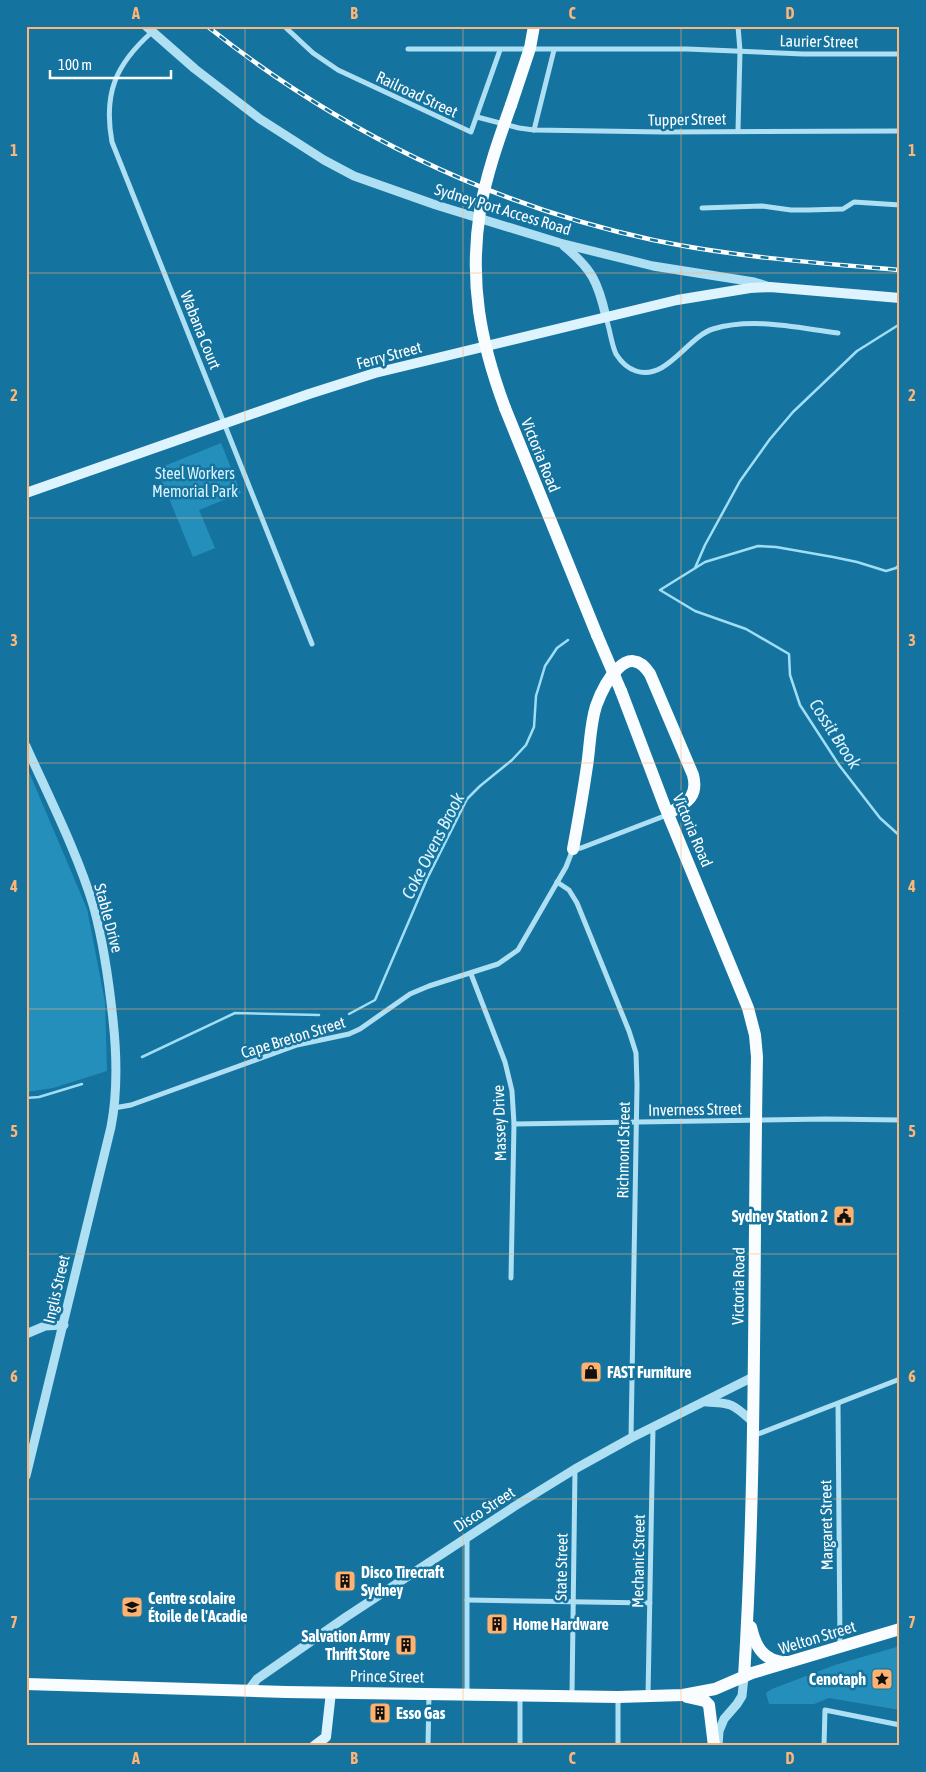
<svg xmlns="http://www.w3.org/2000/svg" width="926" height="1772" viewBox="0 0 926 1772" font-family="'Asap Condensed',sans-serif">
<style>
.green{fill:#258fbb}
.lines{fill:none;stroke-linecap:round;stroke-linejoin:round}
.stream{stroke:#a0def6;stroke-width:2.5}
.minor{stroke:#aedff3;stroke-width:5}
.tertiary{stroke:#aedff3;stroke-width:9}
.secondary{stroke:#ddf3fd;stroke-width:10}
.primary{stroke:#fafdff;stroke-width:12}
.rail-casing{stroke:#fff;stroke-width:4.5}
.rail{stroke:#15749f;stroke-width:2.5;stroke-dasharray:8;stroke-linecap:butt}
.primary-bridge{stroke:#fafdff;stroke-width:12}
.grid{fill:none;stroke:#ffb577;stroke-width:1;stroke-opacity:0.55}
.labels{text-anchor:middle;stroke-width:5;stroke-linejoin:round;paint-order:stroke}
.street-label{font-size:16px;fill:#fff;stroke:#15749f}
.park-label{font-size:16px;fill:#d8f3fd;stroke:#15749f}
.poi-label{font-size:16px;font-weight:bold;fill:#fff;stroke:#15749f;text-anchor:start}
.water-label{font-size:18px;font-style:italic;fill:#dcf3fc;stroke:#15749f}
.neatline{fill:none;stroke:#ffb577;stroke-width:2}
.grid-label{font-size:16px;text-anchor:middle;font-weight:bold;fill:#ffb577}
</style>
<rect width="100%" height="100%" fill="#15749f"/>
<g class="green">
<path d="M221,443L241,493L199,510L215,548L193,557L157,469Z"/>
<path d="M26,765L87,909L105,1002L107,1071L53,1088L26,1092Z"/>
<path d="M900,1646V1710L829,1698L814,1704H769L766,1693L772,1689L835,1665Z"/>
</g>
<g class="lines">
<g class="stream">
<path d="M900,564L896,568L886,571L857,562L833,557L776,547L758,546L705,562L660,590L695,611L746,629L789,654L790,675L800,705L839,765L880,818L900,836"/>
<path d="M695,568L705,545L740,481L770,439L793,412L857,351L900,324"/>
<path d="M349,1014L375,1000L427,879L467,799L480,786L512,760L526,745L534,727L536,696L545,666L557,648L568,640"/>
<path d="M142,1057L235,1013L319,1015"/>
<path d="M26,1098L39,1097L82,1084"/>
</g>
<g class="minor">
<path d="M284,26L313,53L338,70L471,132L500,50"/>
<path d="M738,26L740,51L738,130"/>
<path d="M152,32C116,64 103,93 112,142L312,644"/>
<path d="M408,49H687L803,54H900"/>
<path d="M477,117L519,128L534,130L664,132L900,131"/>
<path d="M534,130L554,50"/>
<path d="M702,208L762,206L791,210H808L843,209L854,202L900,205"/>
<path d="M606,318C610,329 611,343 616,354C621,362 627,368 636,371C667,381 687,337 713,329C753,317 798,328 838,333"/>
<path d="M557,882L569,890L577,903L629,1031L636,1053L637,1085L631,1438"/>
<path d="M471,974L505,1062L512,1091L514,1124L511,1278"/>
<path d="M114,1108L131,1105L297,1045L349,1034L360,1029L410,994L429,986L498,964L518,950L566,867L573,849L581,848L667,815"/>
<path d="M514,1124L826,1119L900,1120"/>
<path d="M838,1404L840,1646"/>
<path d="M753,1436L900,1379"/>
<path d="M467,1600L650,1603"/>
<path d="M467,1694V1538"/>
<path d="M520,1695V1746"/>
<path d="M572,1695L575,1469"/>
<path d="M648,1696L653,1427"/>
<path d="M428,1746L429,1694"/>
<path d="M618,1746V1697"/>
<path d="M824,1746L825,1710L900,1725"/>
</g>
<g class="tertiary">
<path d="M146,26L195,69L260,119L324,160L354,176L436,205L560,243L653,266L754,282L767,286"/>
<path d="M564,246C592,269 598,282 606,317"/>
<path d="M26,746C49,797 78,854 94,908C104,945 109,982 113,1020C117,1057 118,1091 111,1127L26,1476"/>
<path d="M26,1334L45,1326L64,1325"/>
<path d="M706,1402C733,1403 733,1404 753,1422"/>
<path d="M248,1691L257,1679L346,1617L515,1506L575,1469L631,1438L753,1377"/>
<path d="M718,1746L719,1731L724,1719L737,1704L742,1696L744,1677"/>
</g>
<g class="secondary">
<path d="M26,493L309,394L375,373L677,300L750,288L770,287L900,298"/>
<path d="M314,1746L326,1737L331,1692"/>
</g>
<g class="primary">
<path d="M511,105L530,48L534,26"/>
<path d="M505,408L597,635"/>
<path d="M621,691L665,807L748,1008L755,1035L757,1057C753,1263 757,1470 744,1677"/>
<path d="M573,849C578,822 583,794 587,766C590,747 590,725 596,706C604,684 628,639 650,674L693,775C699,798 685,803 668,814"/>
<path d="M751,1627C755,1646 764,1662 786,1662"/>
<path d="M26,1684L286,1692L618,1697L683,1695L715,1689L752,1673L900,1629"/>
<path d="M687,1697L705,1701L709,1705L714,1746"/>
</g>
<g class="rail-casing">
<path id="rail" d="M207,26C337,130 490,205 653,240C734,257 817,263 900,270"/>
</g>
<use href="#rail" class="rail"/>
<g class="primary-bridge">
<path d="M505,408C480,341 469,282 480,211C486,175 499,139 511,105"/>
<path d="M597,635L621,691"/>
</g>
</g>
<path class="grid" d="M245,26V1746M463,26V1746M681,26V1746M26,273H900M26,518H900M26,763H900M26,1009H900M26,1254H900M26,1499H900"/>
<defs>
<g id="civic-square" transform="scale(1.125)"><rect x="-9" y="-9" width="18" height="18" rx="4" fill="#ffb170" stroke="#15749f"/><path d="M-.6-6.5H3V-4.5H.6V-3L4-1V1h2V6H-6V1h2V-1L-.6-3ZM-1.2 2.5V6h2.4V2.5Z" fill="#111"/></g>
<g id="shop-square" transform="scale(1.125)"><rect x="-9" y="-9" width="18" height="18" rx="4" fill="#ffb170" stroke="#15749f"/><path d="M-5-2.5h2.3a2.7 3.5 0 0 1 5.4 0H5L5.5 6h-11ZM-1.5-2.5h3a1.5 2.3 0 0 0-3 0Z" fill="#111"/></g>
<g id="building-square" transform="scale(1.125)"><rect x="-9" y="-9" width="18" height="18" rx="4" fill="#ffb170" stroke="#15749f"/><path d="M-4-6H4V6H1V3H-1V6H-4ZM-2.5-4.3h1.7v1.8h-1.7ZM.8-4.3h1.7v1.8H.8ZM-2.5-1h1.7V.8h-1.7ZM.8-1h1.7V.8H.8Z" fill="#111"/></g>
<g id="school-square" transform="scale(1.125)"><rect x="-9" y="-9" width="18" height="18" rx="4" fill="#ffb170" stroke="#15749f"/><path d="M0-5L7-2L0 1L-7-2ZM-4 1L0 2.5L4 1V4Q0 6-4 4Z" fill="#111"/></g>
<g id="sight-square" transform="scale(1.125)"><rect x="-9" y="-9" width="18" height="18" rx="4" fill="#ffb170" stroke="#15749f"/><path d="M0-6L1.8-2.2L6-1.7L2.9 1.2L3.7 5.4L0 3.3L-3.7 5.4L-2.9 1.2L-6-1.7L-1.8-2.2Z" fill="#111"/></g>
</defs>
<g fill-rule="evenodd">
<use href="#civic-square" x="844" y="1216"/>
<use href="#shop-square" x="591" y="1372"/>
<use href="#building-square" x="345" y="1581"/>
<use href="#school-square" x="132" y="1607"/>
<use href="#building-square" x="497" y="1624"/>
<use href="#building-square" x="406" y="1645"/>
<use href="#sight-square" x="882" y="1679"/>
<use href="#building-square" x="380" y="1713"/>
</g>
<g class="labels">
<g class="street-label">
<text transform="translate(819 41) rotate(1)" y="6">Laurier Street</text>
<text transform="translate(417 94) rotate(25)" y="6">Railroad Street</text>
<text transform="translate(687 119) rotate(-1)" y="6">Tupper Street</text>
<text transform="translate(503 209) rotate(17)" y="6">Sydney Port Access Road</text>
<text transform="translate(201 330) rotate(68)" y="6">Wabana Court</text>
<text transform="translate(389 355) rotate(-15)" y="6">Ferry Street</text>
<text transform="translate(541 455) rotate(68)" y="6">Victoria Road</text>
<text transform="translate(693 830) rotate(67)" y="6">Victoria Road</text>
<text transform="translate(109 918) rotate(75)" y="6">Stable Drive</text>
<text transform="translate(293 1037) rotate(-17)" y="6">Cape Breton Street</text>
<text transform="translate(695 1109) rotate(-1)" y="6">Inverness Street</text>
<text transform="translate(499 1123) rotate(-92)" y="6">Massey Drive</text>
<text transform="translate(623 1150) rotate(-89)" y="6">Richmond Street</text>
<text transform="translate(738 1286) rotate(-89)" y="6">Victoria Road</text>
<text transform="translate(56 1289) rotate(-77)" y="6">Inglis Street</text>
<text transform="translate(484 1509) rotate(-33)" y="6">Disco Street</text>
<text transform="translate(826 1525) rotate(-91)" y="6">Margaret Street</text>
<text transform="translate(638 1561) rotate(-89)" y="6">Mechanic Street</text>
<text transform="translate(561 1567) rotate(-89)" y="6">State Street</text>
<text transform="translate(817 1637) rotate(-17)" y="6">Welton Street</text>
<text transform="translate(387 1676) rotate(1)" y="6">Prince Street</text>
</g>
<g class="park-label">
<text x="195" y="479">Steel Workers<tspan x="195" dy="18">Memorial Park</tspan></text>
</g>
<g class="poi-label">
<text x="828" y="1222" text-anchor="end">Sydney Station 2</text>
<text x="607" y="1378">FAST Furniture</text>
<text x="361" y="1578">Disco Tirecraft<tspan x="361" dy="18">Sydney</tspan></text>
<text x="148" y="1604">Centre scolaire<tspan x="148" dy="18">Étoile de l'Acadie</tspan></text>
<text x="513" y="1630">Home Hardware</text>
<text x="390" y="1642" text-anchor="end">Salvation Army<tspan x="390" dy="18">Thrift Store</tspan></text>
<text x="866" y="1685" text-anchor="end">Cenotaph</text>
<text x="396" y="1719">Esso Gas</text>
</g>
<g class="water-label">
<text transform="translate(835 734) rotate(57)" y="6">Cossit Brook</text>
<text transform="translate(433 846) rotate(-63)" y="6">Coke Ovens Brook</text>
</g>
</g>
<rect width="926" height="1772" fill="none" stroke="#15749f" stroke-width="55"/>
<path d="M50 70v8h121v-8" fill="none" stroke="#ffffff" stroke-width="2.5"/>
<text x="58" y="70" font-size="15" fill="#ffffff" stroke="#15749f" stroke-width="4" paint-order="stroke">100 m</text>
<rect x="28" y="28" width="870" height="1716" class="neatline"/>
<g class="grid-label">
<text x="136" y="19">A</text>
<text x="354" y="19">B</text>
<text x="572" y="19">C</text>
<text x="790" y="19">D</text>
<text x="14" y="156">1</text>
<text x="912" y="156">1</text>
<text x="14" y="401">2</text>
<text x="912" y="401">2</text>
<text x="14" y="646">3</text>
<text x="912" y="646">3</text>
<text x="14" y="892">4</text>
<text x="912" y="892">4</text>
<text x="14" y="1137">5</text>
<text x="912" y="1137">5</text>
<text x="14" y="1382">6</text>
<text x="912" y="1382">6</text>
<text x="14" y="1628">7</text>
<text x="912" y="1628">7</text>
<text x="136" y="1764">A</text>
<text x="354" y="1764">B</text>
<text x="572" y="1764">C</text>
<text x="790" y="1764">D</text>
</g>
</svg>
